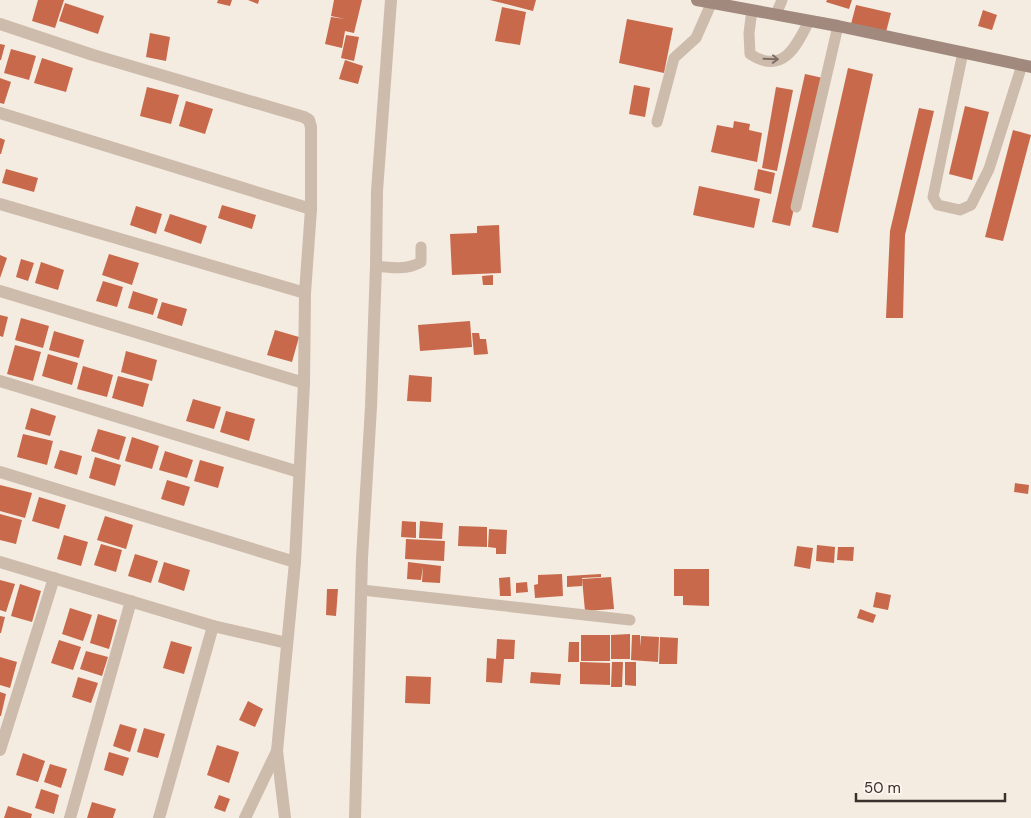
<svg xmlns="http://www.w3.org/2000/svg" width="1031" height="818" viewBox="0 0 1031 818" font-family="'DM Sans',sans-serif">
<style>
.building{fill:#c8694b}
.lines{fill:none;stroke-linecap:round;stroke-linejoin:round}
.lane{stroke:#cdbbac;stroke-width:11}
.street{stroke:#cdbbac;stroke-width:12}
.secondary{stroke:#a18a7d;stroke-width:12}
.oneway{stroke:#7d6f65}
</style>
<rect width="100%" height="100%" fill="#f4ebe1"/>
<g class="building">
<path d="M38,0H64L55,28L32,21Z"/>
<path d="M218,0H232L230,6L217,3Z"/>
<path d="M248,0H259L258,4Z"/>
<path d="M334,0H362L354,33L345,31L342,48L325,44L331,17L345,19L331,16Z"/>
<path d="M490,0H536L533,11Z"/>
<path d="M827,0H852L849,9L826,2Z"/>
<path d="M65,3L104,16L98,34L59,21Z"/>
<path d="M856,5L891,13L886,32L851,24Z"/>
<path d="M502,7L526,12L520,45L495,41Z"/>
<path d="M983,10L997,15L992,30L978,26Z"/>
<path d="M627,19L673,28L664,73L619,63Z"/>
<path d="M150,33L170,37L166,61L146,57Z"/>
<path d="M346,35L359,37L354,61L341,58Z"/>
<path d="M0,44L5,45L1,60H0Z"/>
<path d="M11,49L36,56L29,80L4,73Z"/>
<path d="M42,58L73,68L66,92L34,83Z"/>
<path d="M345,60L363,66L358,84L339,79Z"/>
<path d="M848,68L873,74L838,233L812,227Z"/>
<path d="M805,74L823,78L790,226L772,222Z"/>
<path d="M0,78L11,82L4,104L0,103Z"/>
<path d="M634,85L650,88L645,117L629,114Z"/>
<path d="M147,87L179,95L171,124L140,116Z"/>
<path d="M776,87L793,90L777,171L762,168Z"/>
<path d="M186,101L213,109L205,134L179,126Z"/>
<path d="M965,106L989,112L972,180L949,174Z"/>
<path d="M919,108L934,111L905,235L903,318H886L890,231Z"/>
<path d="M734,121L750,124L749,130L762,133L757,162L711,152L717,125L733,128Z"/>
<path d="M1013,130L1031,135L1003,241L985,237Z"/>
<path d="M0,138L5,140L1,154H0Z"/>
<path d="M6,169L38,178L34,192L2,183Z"/>
<path d="M758,169L775,173L771,194L754,190Z"/>
<path d="M699,186L760,199L754,228L693,215Z"/>
<path d="M222,205L256,215L252,229L218,218Z"/>
<path d="M136,206L162,214L156,234L130,225Z"/>
<path d="M170,214L207,226L201,244L164,231Z"/>
<path d="M499,225L501,273L452,275L450,234L477,233V226Z"/>
<path d="M109,254L139,263L132,285L102,275Z"/>
<path d="M0,255L7,258L0,278Z"/>
<path d="M21,259L34,263L28,281L16,277Z"/>
<path d="M41,262L64,270L58,290L35,283Z"/>
<path d="M493,275V285H483L482,276Z"/>
<path d="M103,281L123,287L117,307L96,301Z"/>
<path d="M133,291L158,299L153,315L128,308Z"/>
<path d="M162,302L187,309L182,326L157,318Z"/>
<path d="M0,315L8,317L3,337L0,336Z"/>
<path d="M21,318L49,326L43,348L15,340Z"/>
<path d="M470,321L472,347L420,351L418,325Z"/>
<path d="M275,330L299,337L292,362L267,355Z"/>
<path d="M54,331L84,340L79,358L49,350Z"/>
<path d="M472,333H479L480,339H486L488,354L474,355Z"/>
<path d="M15,345L41,352L33,381L7,374Z"/>
<path d="M126,351L157,360L152,381L121,372Z"/>
<path d="M48,354L78,363L72,385L42,376Z"/>
<path d="M83,366L113,375L107,397L77,389Z"/>
<path d="M409,375L432,377L431,402L407,401Z"/>
<path d="M118,376L149,384L143,407L112,398Z"/>
<path d="M193,399L221,407L214,429L186,421Z"/>
<path d="M31,408L56,416L50,436L25,429Z"/>
<path d="M226,411L255,419L249,441L220,432Z"/>
<path d="M98,429L126,437L119,460L91,451Z"/>
<path d="M23,434L53,441L47,465L17,457Z"/>
<path d="M132,437L159,446L152,469L125,461Z"/>
<path d="M60,450L82,456L77,475L54,468Z"/>
<path d="M165,451L193,460L187,478L159,470Z"/>
<path d="M95,457L121,465L115,486L89,478Z"/>
<path d="M200,460L224,467L218,488L194,481Z"/>
<path d="M167,480L190,487L184,506L161,499Z"/>
<path d="M1015,483L1029,485L1028,494L1014,492Z"/>
<path d="M0,485L32,493L25,518L0,511Z"/>
<path d="M39,497L66,505L59,529L32,521Z"/>
<path d="M0,514L22,520L16,544L0,540Z"/>
<path d="M105,516L133,525L126,549L97,540Z"/>
<path d="M402,521L416,522V538L401,537Z"/>
<path d="M420,521L443,523L442,539L419,538Z"/>
<path d="M459,526L487,527V547L458,546Z"/>
<path d="M489,529L507,530L506,554H496V548L488,547Z"/>
<path d="M64,535L88,542L81,566L57,559Z"/>
<path d="M406,539L445,541L444,561L405,559Z"/>
<path d="M101,544L122,550L116,572L94,565Z"/>
<path d="M817,545L835,547L834,563L816,561Z"/>
<path d="M797,546L813,548L810,569L794,566Z"/>
<path d="M838,547H854L853,561L837,560Z"/>
<path d="M135,554L158,561L151,583L128,576Z"/>
<path d="M164,562L190,570L184,591L158,582Z"/>
<path d="M408,562L441,566L440,583L422,582L423,566L421,580L407,579Z"/>
<path d="M674,569H709V606L683,605V596H674Z"/>
<path d="M562,574L563,596L535,598L534,585L538,584V575Z"/>
<path d="M601,574V577L582,578V586L567,587V576Z"/>
<path d="M510,577L511,596H500L499,578Z"/>
<path d="M611,577L614,609L585,611L582,579Z"/>
<path d="M0,580L15,584L6,612L0,610Z"/>
<path d="M527,582L528,592L516,593V583Z"/>
<path d="M20,584L41,591L32,622L11,616Z"/>
<path d="M327,589H338L336,616L326,615Z"/>
<path d="M876,592L891,595L888,610L873,607Z"/>
<path d="M70,608L92,615L83,641L62,634Z"/>
<path d="M860,609L876,615L873,623L857,618Z"/>
<path d="M98,614L117,620L109,649L90,643Z"/>
<path d="M0,616L5,617L1,633H0Z"/>
<path d="M630,634V659H611V635Z"/>
<rect x="581" y="635" width="29" height="26"/>
<path d="M632,635H640V647L641,636L659,637L658,662L631,660Z"/>
<path d="M660,637L678,638L677,664H659Z"/>
<path d="M497,639L515,640L514,659H504L502,683L486,682L487,658L496,659Z"/>
<path d="M59,640L81,647L73,670L51,663Z"/>
<path d="M171,641L192,647L184,674L163,668Z"/>
<path d="M569,642H579V662H568Z"/>
<path d="M86,651L108,657L102,676L80,669Z"/>
<path d="M0,657L17,662L10,688L0,685Z"/>
<path d="M580,662L610,663V685L580,684Z"/>
<path d="M612,662H623L622,687H611Z"/>
<path d="M625,662H636V686L625,685Z"/>
<path d="M531,672L561,674L560,685L530,683Z"/>
<path d="M406,676L431,677L430,704L405,703Z"/>
<path d="M78,677L98,683L91,703L72,697Z"/>
<path d="M0,692L6,694L1,716H0Z"/>
<path d="M248,701L263,709L255,727L239,720Z"/>
<path d="M120,724L137,729L130,752L113,746Z"/>
<path d="M144,728L165,734L158,758L137,752Z"/>
<path d="M217,745L239,752L229,783L207,775Z"/>
<path d="M109,752L129,758L123,776L104,770Z"/>
<path d="M23,753L45,761L38,782L16,775Z"/>
<path d="M50,764L67,769L61,788L44,782Z"/>
<path d="M41,789L59,795L54,814L35,808Z"/>
<path d="M219,795L230,799L225,812L214,808Z"/>
<path d="M92,802L116,809L113,818H87Z"/>
<path d="M8,806L32,814L31,818H4Z"/>
</g>
<g class="lines">
<g class="lane">
<path d="M752,10L749,33L750,54C783,76 797,45 809,21"/>
<path d="M776,14L782,0"/>
<path d="M963,52L933,197L938,205L960,210L971,205L989,169L1022,65"/>
<path d="M657,122L674,58L696,38L711,4"/>
<path d="M796,207L838,26"/>
<path d="M376,266C391,268 408,270 421,262V247"/>
<path d="M362,590L630,620"/>
</g>
<g class="street">
<path d="M0,24L93,55L304,117L309,120L311,127V209L305,293L304,383L295,562L277,751L285,818"/>
<path d="M0,113L311,209"/>
<path d="M0,204L305,293"/>
<path d="M0,291L304,383"/>
<path d="M0,381L299,472"/>
<path d="M0,472L295,562"/>
<path d="M0,562L213,626L287,643"/>
<path d="M0,750L54,578"/>
<path d="M70,818L131,601"/>
<path d="M159,818L213,626"/>
<path d="M245,818L277,751"/>
<path d="M355,818L362,558L371,407L376,266L377,191L391,0"/>
</g>
<path class="secondary" d="M697,0L838,26L1031,67"/>
</g>
<defs><path id="oneway-shaft" d="M-6 0H5M1.5-3L5.5 0L1.5 3" fill="none" stroke-width="1.6" stroke-linecap="round" stroke-linejoin="round" transform="scale(1.25)"/></defs>
<use class="oneway" href="#oneway-shaft" transform="translate(771 59) rotate(2)"/>
<path d="M856 793v8h149v-8" fill="none" stroke="#3b302b" stroke-width="2.5"/>
<text x="864" y="793" font-size="15" fill="#3b302b" stroke="#fbf5ee" stroke-width="4" paint-order="stroke">50 m</text>
</svg>
